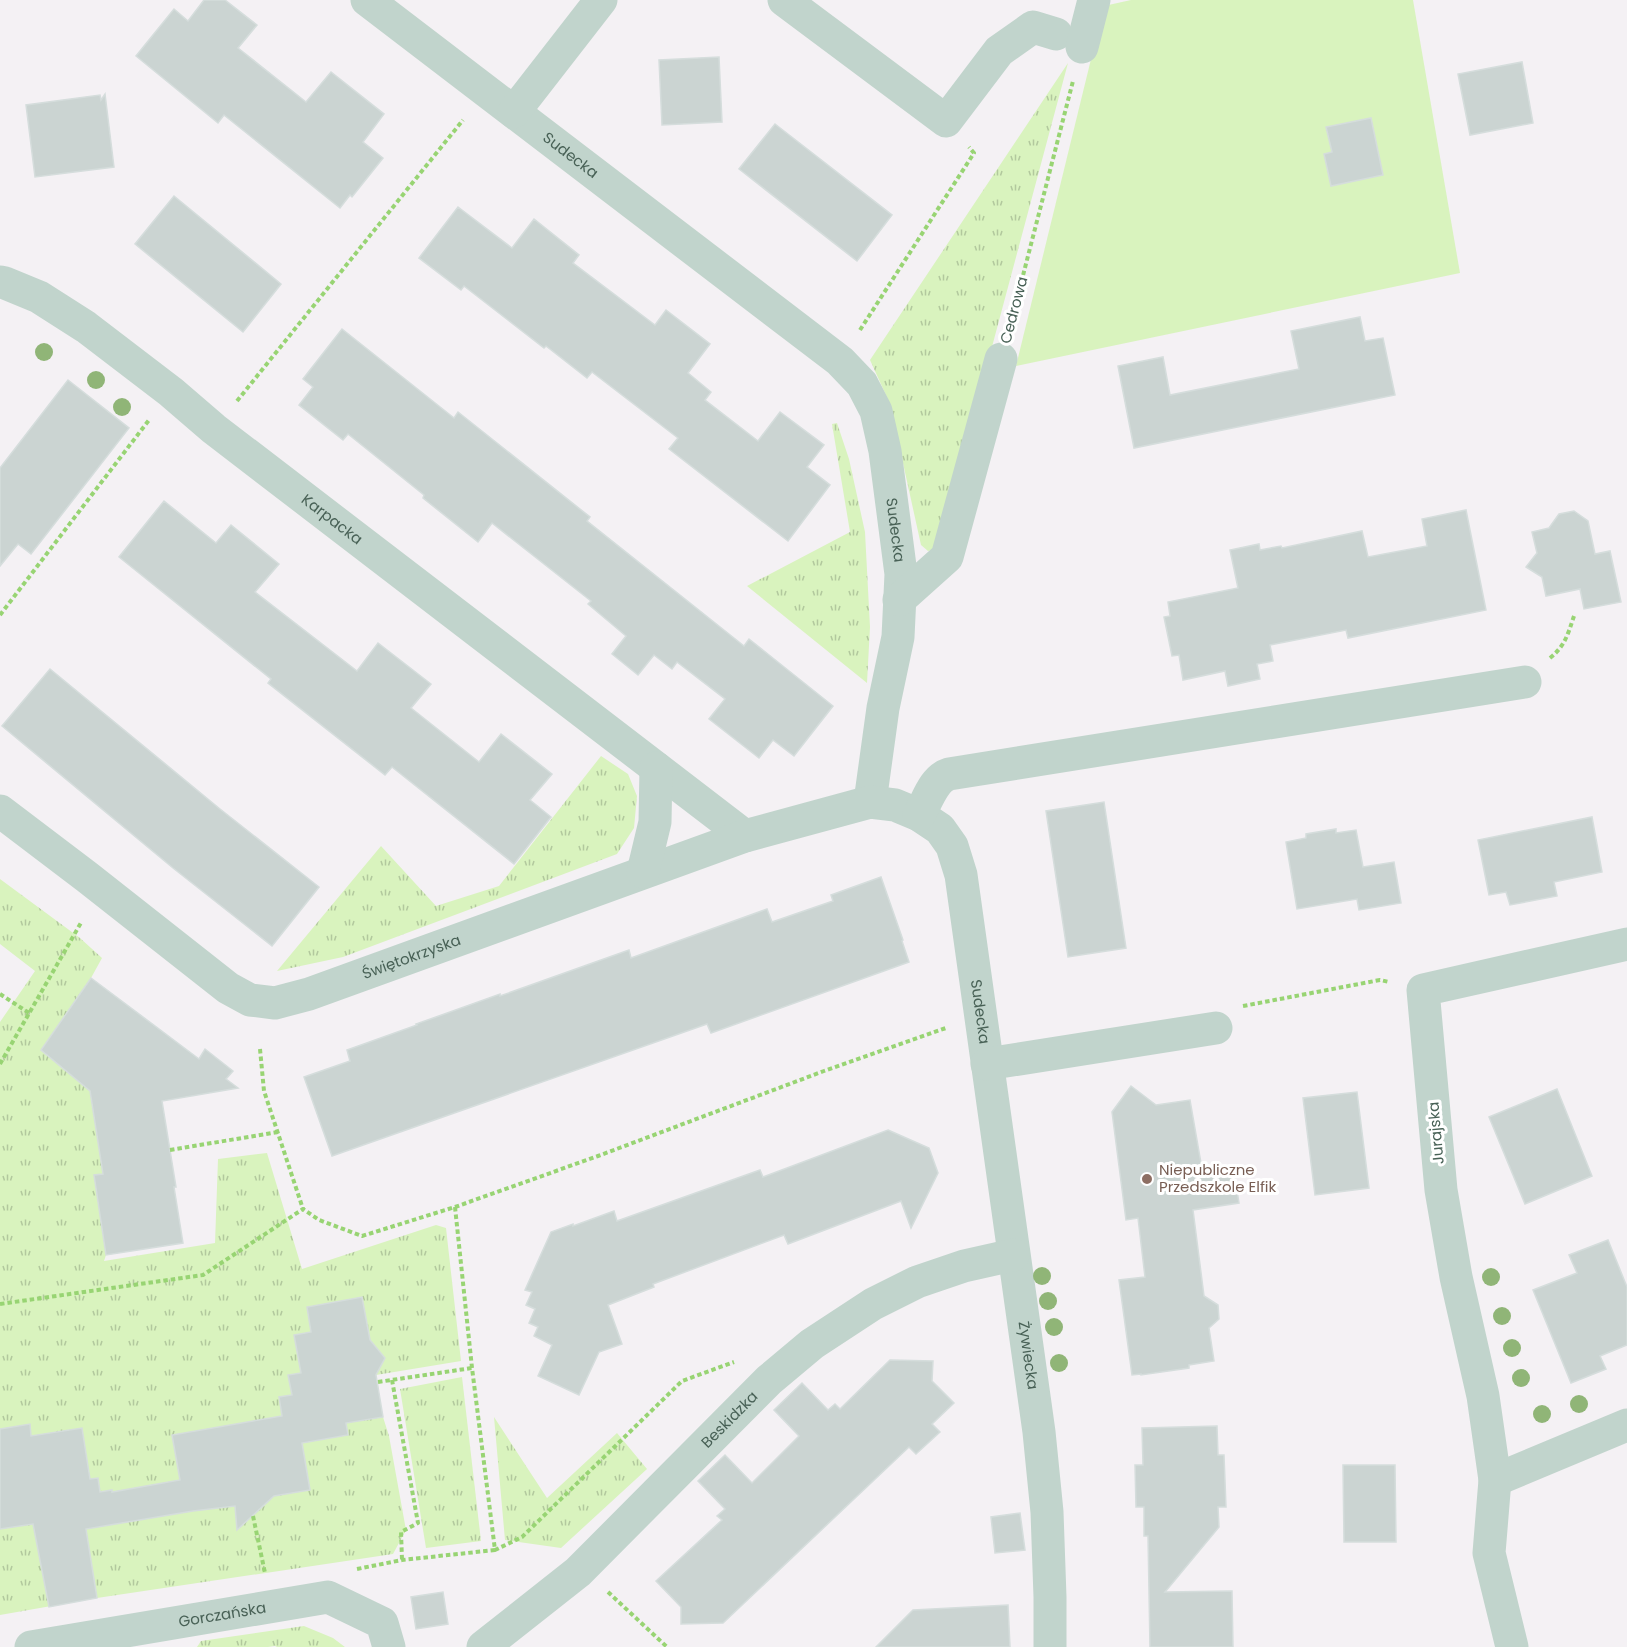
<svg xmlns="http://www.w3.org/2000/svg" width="1627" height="1647" viewBox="0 0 1627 1647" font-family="Poppins,sans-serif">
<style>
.grass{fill:url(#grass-tufts)}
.green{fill:#d9f3be}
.building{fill:#cbd4d2;stroke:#d5dddc;stroke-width:1.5}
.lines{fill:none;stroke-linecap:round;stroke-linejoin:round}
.path{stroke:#98d473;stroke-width:4;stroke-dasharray:4.5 3;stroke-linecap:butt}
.minor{stroke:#c1d4cc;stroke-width:33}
.tree{fill:#90b577}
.education-dot{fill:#8d6e63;stroke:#fff;stroke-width:2}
.labels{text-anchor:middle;stroke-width:6;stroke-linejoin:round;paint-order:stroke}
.street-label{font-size:15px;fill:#486156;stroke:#fff}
.education-label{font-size:15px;fill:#785e54;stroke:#fff;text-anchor:start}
</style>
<defs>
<pattern id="grass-tufts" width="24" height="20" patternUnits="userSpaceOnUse" patternTransform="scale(1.5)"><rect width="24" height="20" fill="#d9f3be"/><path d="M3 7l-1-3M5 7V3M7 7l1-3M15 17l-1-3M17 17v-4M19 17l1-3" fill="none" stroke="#b2c89d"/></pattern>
</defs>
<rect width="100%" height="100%" fill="#f4f1f4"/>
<g class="grass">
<path d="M1068,63L940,541L935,549L928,551L921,545L890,404L870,360Z"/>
<path d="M837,423L849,459L865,532L870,627L867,683L747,586L850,532L832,424Z"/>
<path d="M601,756L628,774L637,796L634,828L617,854L343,957L277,971L381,846L436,906L499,886Z"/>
<path d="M0,879L80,938L102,958L91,978L41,1050L90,1091L103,1174L94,1176L106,1255L104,1261L215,1243L218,1159L267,1153L302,1269L436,1225L446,1228L461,1361L376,1375L383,1417L389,1436L406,1530L393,1554L97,1598L0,1615V1022L35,971L0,944Z"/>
<path d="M462,1377L481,1541L426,1548L400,1389Z"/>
<path d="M494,1417L547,1498L617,1433L647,1469L561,1548L505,1540Z"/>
<path d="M304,1626L333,1638L345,1647H277L275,1646L268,1647H197L201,1641Z"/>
</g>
<path class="green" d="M1131,0H1413L1460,273L1016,366L1104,6Z"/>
<g class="building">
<path d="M204,0H225L257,25L238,48L306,102L331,72L384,114L363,142L383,158L352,197L350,195L340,208L224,115L218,123L136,56L174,9L188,21Z"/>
<path d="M719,57L722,122L662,125L659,60Z"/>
<path d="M1522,62L1533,123L1470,135L1458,74Z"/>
<path d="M105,94L114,167L35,177L26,105L100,95L101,100Z"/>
<path d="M1371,118L1383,175L1331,186L1324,154L1332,152L1326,127Z"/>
<path d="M775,124L892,215L857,261L739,169Z"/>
<path d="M174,196L281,284L243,332L135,244Z"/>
<path d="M458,207L512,248L534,219L579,255L573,263L655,325L666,310L710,344L688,373L711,392L705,400L758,441L780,412L824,445L807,467L830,485L788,541L669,449L678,438L592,372L587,378L546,346L544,348L464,286L461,290L419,258Z"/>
<path d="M1360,317L1365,341L1383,338L1395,395L1134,448L1118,366L1163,357L1170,395L1299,369L1291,331Z"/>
<path d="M342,329L454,418L458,412L590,517L587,521L744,646L749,639L833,706L794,756L773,740L759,758L709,719L725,699L677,662L672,669L654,655L638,675L612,654L626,636L588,604L591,601L492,523L478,542L423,498L424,495L348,434L343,440L299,405L313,387L303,379Z"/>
<path d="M68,380L129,428L31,554L18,544L0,566V468Z"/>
<path d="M164,501L216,543L231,525L279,564L255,592L357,671L378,643L431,684L411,708L479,762L501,734L552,774L530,800L551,817L514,864L392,767L385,775L268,683L271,679L119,557Z"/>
<path d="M1466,510L1486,610L1348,638L1346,630L1270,645L1273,661L1257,664L1260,679L1228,686L1225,671L1183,680L1179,655L1172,656L1164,617L1170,616L1168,602L1238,588L1230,550L1259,544L1260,550L1281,546L1282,548L1362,531L1368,557L1427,546L1422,519Z"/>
<path d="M1574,511L1588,521L1595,554L1610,551L1621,602L1584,609L1580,589L1546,596L1542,577L1526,567L1537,553L1532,532L1549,528L1559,514Z"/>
<path d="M50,669L220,809L319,887L272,946L173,868L2,726Z"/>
<path d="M1104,802L1126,948L1068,957L1046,811Z"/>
<path d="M1592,817L1602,872L1554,882L1557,896L1510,905L1506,892L1489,895L1478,840Z"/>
<path d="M1336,829V833L1356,830L1363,867L1394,862L1401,903L1359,910L1357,899L1297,909L1286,842L1306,838V834Z"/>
<path d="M881,877L903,940L902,941L909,962L711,1033L707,1024L332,1156L304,1077L350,1061L347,1050L417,1025L416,1024L436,1017L500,994V996L629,950L631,958L767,909L772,922L833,901L831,895Z"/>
<path d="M91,978L199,1059L205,1049L233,1071L226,1079L238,1088L162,1101L176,1187H174L183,1243L106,1255L94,1175L103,1174L90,1091L41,1050Z"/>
<path d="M1131,1086L1156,1105L1190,1100L1202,1169L1233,1165L1239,1203L1193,1210L1204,1296L1218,1305L1219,1319L1209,1328L1214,1361L1189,1365V1368L1141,1375V1374L1132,1375L1119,1280L1145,1277L1138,1218L1126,1220L1112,1112Z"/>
<path d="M1557,1089L1592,1176L1525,1204L1489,1117Z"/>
<path d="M1357,1092L1369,1188L1315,1195L1303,1098Z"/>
<path d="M888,1130L929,1148L938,1173L911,1228L901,1201L788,1244L784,1235L653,1284L654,1287L608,1305L622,1344L599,1352L579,1395L538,1376L552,1345L534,1336L538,1327L529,1323L535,1309L526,1305L532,1292L525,1290L551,1232L573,1224V1226L614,1211L617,1221L760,1170L763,1177Z"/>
<path d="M1608,1240L1627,1287V1345L1600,1356L1606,1369L1571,1383L1533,1290L1577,1273L1569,1255Z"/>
<path d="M362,1297L370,1340L385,1358L376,1375L383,1417L346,1423L348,1435L302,1443L310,1490L274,1496L237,1530L235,1506L193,1511L86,1529L97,1598L49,1607L33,1524L0,1529V1429L30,1424L31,1436L82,1428L90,1479L98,1478L100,1492L112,1490V1492L180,1480L172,1435L282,1416L279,1397L292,1395L288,1375L301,1373L294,1335L311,1332L307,1307Z"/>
<path d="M890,1360L933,1361L932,1381L954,1403L932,1424L940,1432L916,1454L909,1447L723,1623L681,1624V1607L656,1581L722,1520L717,1516L725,1509L698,1481L725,1455L752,1483L799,1436L774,1410L802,1383L828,1410L835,1404L840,1409Z"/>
<path d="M1217,1426L1218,1455H1224L1226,1507H1218L1219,1527L1165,1592L1232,1591L1233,1647H1150L1148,1536H1144V1507H1136L1135,1465H1143L1142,1428Z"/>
<path d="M1343,1465H1395L1396,1542H1344Z"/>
<path d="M1020,1513L1025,1550L995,1553L991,1517Z"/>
<path d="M443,1592L448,1624L416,1629L411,1597Z"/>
<path d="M1008,1605L1010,1647H876L913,1610Z"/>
</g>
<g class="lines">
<g class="path">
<path d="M1010,326L1073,81"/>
<path d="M860,330L974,153L969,147"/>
<path d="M237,401L463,120"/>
<path d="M0,615L149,420"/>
<path d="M1550,658C1565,646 1568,634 1574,616"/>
<path d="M0,994L29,1013"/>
<path d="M1243,1006L1380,980L1389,982"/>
<path d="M260,1049L264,1091L303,1209"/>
<path d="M0,1064L82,921"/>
<path d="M170,1150L278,1132"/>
<path d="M455,1207L472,1368L495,1550L522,1537L682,1381L734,1362"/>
<path d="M0,1304L203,1275L303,1209L319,1220L362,1236L455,1207L598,1156L824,1071L946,1028"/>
<path d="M392,1380L418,1523L401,1532L402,1560"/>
<path d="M378,1382L472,1368"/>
<path d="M253,1516L265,1573"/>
<path d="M357,1569L402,1560L495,1550"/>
<path d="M608,1592L667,1647"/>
</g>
<g class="minor">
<path id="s1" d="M367,0L840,361L862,384L876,411L885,451L901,574L898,637L883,708L870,802"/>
<path d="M784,0L946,121L999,51L1033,27L1056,34"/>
<path d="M1082,47L1094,0"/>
<path d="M514,112L601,0"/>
<path id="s2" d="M0,282L5,283L39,297L86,327L171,392L214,429L745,836"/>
<path d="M899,600L947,557L1001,359"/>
<path id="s3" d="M0,811L87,877L228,988L250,1000L275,1003L309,994L745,836L870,802L895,805L919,815L940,829L952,846L961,875L1039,1432L1047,1512L1050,1597V1647"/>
<path d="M919,815C927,802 933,779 949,774L1525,682"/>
<path d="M643,872L655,822L656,768"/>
<path d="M987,1064L1216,1028"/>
<path d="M1495,1480L1627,1425"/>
<path id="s4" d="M31,1647L328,1597L382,1623L389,1647"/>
<path id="s5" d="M483,1647L578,1572L769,1380L812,1344L873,1304L917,1282L964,1266L1013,1255"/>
<path d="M1512,1647L1489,1553L1495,1480L1483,1396L1456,1277L1441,1190L1423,990L1627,944"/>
</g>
</g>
<g class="tree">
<circle cx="44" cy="352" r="9"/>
<circle cx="96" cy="380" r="9"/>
<circle cx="122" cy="407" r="9"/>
<circle cx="1042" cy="1276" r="9"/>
<circle cx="1491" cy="1277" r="9"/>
<circle cx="1048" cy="1301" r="9"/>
<circle cx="1502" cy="1316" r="9"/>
<circle cx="1054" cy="1327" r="9"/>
<circle cx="1512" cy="1348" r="9"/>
<circle cx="1059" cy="1363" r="9"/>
<circle cx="1521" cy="1378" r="9"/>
<circle cx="1579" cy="1404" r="9"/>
<circle cx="1542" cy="1414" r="9"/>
</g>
<circle class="education-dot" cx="1147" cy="1179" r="6"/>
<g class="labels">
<g class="street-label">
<text dy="5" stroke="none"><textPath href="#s1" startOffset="256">Sudecka</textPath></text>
<text transform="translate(1014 310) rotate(-75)" y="5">Cedrowa</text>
<text dy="5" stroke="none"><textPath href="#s2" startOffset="410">Karpacka</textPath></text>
<text dy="5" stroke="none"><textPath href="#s1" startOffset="778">Sudecka</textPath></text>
<text dy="5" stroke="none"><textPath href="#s3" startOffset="483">Świętokrzyska</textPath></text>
<text dy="5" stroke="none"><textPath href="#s3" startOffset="1233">Sudecka</textPath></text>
<text transform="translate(1436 1133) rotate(-95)" y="5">Jurajska</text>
<text dy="5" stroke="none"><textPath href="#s3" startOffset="1580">Żywiecka</textPath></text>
<text dy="5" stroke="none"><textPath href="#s5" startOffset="336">Beskidzka</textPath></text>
<text dy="5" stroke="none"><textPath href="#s4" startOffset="194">Gorczańska</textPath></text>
</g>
<g class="education-label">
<text x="1159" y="1175">Niepubliczne<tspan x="1159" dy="17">Przedszkole Elfik</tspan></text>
</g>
</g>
</svg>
